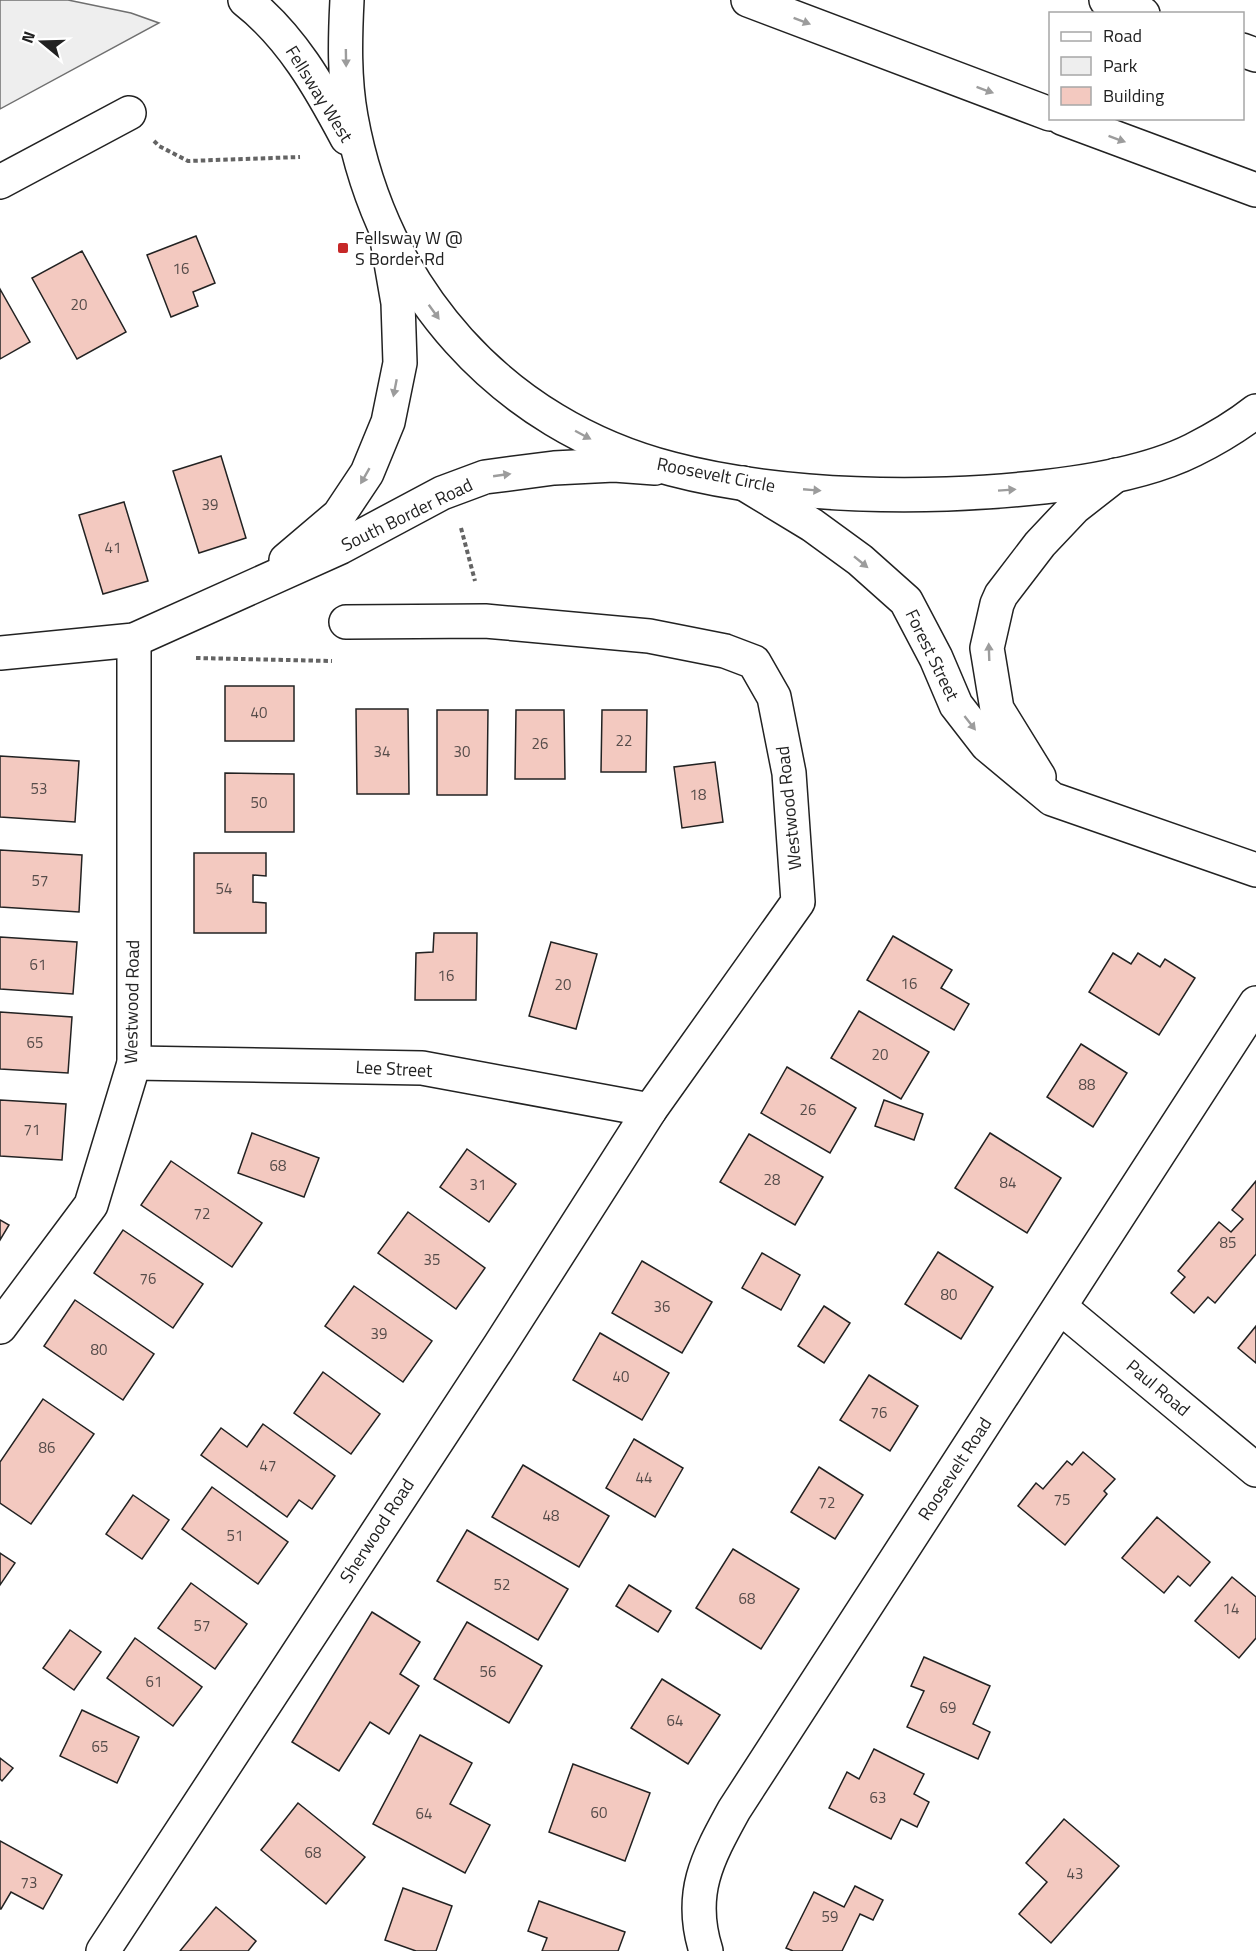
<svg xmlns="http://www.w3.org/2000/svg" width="1256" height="1951" viewBox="0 0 1256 1951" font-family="'Titillium Web',sans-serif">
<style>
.green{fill:#eee;stroke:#6f6f6f;stroke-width:1.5}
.building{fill:#f3c9c0;stroke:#222;stroke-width:1.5}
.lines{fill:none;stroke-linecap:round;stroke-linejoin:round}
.minor-casing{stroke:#222;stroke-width:36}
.tertiary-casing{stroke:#222;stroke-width:36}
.secondary-casing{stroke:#222;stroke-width:36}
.primary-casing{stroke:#222;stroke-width:36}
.motorway-casing{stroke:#222;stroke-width:36}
.path{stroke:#646464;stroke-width:4;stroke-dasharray:4.5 3;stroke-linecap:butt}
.minor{stroke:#fff;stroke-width:33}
.tertiary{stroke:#fff;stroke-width:33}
.secondary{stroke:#fff;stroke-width:33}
.primary{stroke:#fff;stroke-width:33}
.motorway{stroke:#fff;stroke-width:33}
.oneway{fill:#9c9c9c}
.poi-dot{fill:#c62828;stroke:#fff;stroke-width:2}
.labels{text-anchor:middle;stroke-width:4.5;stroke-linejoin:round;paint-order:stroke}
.number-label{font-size:15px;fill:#564c4a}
.street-label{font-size:18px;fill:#222;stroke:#fff}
.poi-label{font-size:18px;fill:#222;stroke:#fff;text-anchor:start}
</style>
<rect width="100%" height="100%" fill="#fff"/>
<path class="green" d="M0,0H68L131,13L159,23L0,109Z"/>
<g class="building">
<path d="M196,236L215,283L193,292L198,306L171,317L147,255Z"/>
<path d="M82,251L126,332L77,359L32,278Z"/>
<path d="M0,289L30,342L0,359Z"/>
<path d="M221,456L246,538L199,553L173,471Z"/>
<path d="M124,502L148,581L103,594L79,515Z"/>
<rect x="225" y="686" width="69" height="55"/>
<path d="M356,709H408L409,794H357Z"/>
<path d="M437,710H488L487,795H437Z"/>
<path d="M516,710H564L565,779H515Z"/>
<path d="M602,710H647L646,772H601Z"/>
<path d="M0,756L79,761L75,822L0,817Z"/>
<path d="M715,762L723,822L682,828L674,767Z"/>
<path d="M225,773L294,774V832H225Z"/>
<path d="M0,850L82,855L79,912L0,907Z"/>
<path d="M194,853H266V876L253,875V902L266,903V933H194Z"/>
<path d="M434,933H477L476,1000H415L416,953L433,952Z"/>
<path d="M893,936L952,970L941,988L969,1004L954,1030L867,980Z"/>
<path d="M0,937L77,942L73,994L0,989Z"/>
<path d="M551,942L597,954L576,1029L529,1016Z"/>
<path d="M1113,953L1131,964L1138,953L1160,967L1165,959L1195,978L1159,1035L1089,992Z"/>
<path d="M859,1011L929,1052L901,1099L831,1058Z"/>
<path d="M0,1012L72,1017L68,1073L0,1069Z"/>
<path d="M1081,1044L1127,1073L1093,1127L1047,1097Z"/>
<path d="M787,1067L856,1108L830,1153L761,1113Z"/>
<path d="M0,1100L66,1104L62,1160L0,1156Z"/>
<path d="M884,1100L923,1114L914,1140L875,1126Z"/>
<path d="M252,1133L319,1158L304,1197L238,1173Z"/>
<path d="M990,1133L1061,1178L1027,1233L955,1188Z"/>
<path d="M749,1134L823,1177L795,1225L720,1182Z"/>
<path d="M467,1149L516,1184L489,1222L440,1187Z"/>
<path d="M171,1161L262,1223L232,1267L141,1205Z"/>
<path d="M1256,1181V1254L1215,1303L1208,1297L1194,1313L1171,1293L1185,1277L1178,1271L1219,1222L1231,1232L1243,1219L1232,1210Z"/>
<path d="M408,1212L485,1268L456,1309L378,1253Z"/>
<path d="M0,1220L9,1225L0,1240Z"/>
<path d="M123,1230L203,1284L173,1328L94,1273Z"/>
<path d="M938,1252L993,1287L961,1339L905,1304Z"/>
<path d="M762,1253L800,1275L781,1310L742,1288Z"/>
<path d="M642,1261L712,1302L682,1353L612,1313Z"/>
<path d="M354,1286L432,1341L403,1382L325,1326Z"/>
<path d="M75,1300L154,1354L123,1400L44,1346Z"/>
<path d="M824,1306L850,1323L824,1363L798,1346Z"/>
<path d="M1256,1326V1363L1238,1348Z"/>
<path d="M600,1333L669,1373L642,1420L573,1380Z"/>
<path d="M323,1372L380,1414L351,1454L294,1413Z"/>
<path d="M869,1375L918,1406L890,1451L840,1420Z"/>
<path d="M43,1399L94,1434L31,1524L0,1503V1462Z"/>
<path d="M263,1424L335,1476L312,1509L299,1500L287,1517L201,1455L221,1428L247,1447Z"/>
<path d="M634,1439L683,1468L655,1517L606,1488Z"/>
<path d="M1083,1452L1115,1479L1104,1491L1107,1494L1065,1545L1018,1506L1036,1483L1043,1489L1067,1461L1072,1465Z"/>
<path d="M523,1465L609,1516L579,1567L492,1517Z"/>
<path d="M819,1467L863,1495L835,1539L791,1512Z"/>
<path d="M212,1487L288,1542L258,1584L182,1529Z"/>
<path d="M133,1495L169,1520L142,1559L106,1534Z"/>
<path d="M1157,1517L1210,1562L1190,1586L1178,1576L1164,1593L1122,1558Z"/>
<path d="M467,1530L568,1589L538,1640L437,1581Z"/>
<path d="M733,1549L799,1589L761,1649L696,1608Z"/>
<path d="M0,1553L15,1563L0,1585Z"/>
<path d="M1232,1577L1256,1597V1638L1239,1658L1195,1621Z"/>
<path d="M191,1583L247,1624L215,1669L158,1628Z"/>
<path d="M629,1585L671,1611L658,1632L616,1606Z"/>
<path d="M372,1612L420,1642L400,1674L419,1686L389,1734L370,1722L339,1771L292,1742Z"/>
<path d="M467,1622L542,1666L509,1723L434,1679Z"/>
<path d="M70,1630L101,1652L74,1690L43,1668Z"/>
<path d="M135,1638L202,1687L173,1726L107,1678Z"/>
<path d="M924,1657L990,1686L973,1724L990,1732L978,1759L907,1727L924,1691L911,1686Z"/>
<path d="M662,1679L720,1715L688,1764L631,1728Z"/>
<path d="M82,1710L139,1737L117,1783L60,1756Z"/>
<path d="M420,1735L472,1763L450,1804L490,1825L465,1873L373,1824Z"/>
<path d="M874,1749L924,1774L914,1794L929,1802L917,1827L901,1819L891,1839L829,1808L847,1772L859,1779Z"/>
<path d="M0,1758L13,1768L2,1781L0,1779Z"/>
<path d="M573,1764L650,1793L625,1861L549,1832Z"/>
<path d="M298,1803L365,1857L326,1904L261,1850Z"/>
<path d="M1064,1819L1119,1866L1051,1943L1019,1914L1047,1882L1026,1863Z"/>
<path d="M0,1841L62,1875L43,1909L11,1892L1,1909H0Z"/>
<path d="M855,1886L883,1900L873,1920L860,1914L842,1951H793L786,1948L814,1892L844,1907Z"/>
<path d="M403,1888L452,1906L436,1951H416L385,1940Z"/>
<path d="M539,1901L625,1932L618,1951H542L547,1938L528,1931Z"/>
<path d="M216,1907L256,1941L248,1951H180Z"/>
</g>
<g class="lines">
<g class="minor-casing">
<g id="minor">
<path d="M0,182L129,113"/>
<path d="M134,1063L422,1068L650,1110"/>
<path d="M1060,1307L1256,1470"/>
<path d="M0,1327L91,1205L134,1063V640"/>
<path d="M103,1951L500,1345L650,1110L798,902L789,773L774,697L754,662L725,651L649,636L485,621L346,622"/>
<path d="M706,1951C688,1894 707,1859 734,1810L1256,1003"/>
</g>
</g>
<g class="tertiary-casing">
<g id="tertiary">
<path d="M743,483L812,525L860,560L906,601L936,658L956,705L987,745L1052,799L1256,870"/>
<path d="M1039,777L997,709L987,648L997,604L1001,595L1040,544L1075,507L1116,475"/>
</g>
</g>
<g class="secondary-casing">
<g id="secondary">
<path d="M286,560L339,515L367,473L388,422L400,363L398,303L386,234"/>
<path d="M0,653L134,640L341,547L442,493L485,477L554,468L614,465L655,468"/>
</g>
</g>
<g class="primary-casing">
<g id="primary">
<path d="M245,0C291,36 320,87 347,138"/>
<path d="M347,0C345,39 344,78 351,117C382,289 501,425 672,469C755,491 860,497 947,494C1020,491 1127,483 1193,450C1215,439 1237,426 1256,411"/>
</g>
</g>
<g class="motorway-casing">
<g id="motorway">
<path d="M748,0L1050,114"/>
<path d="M1106,0L1143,14"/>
<path d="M1242,50L1256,55"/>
<path d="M1062,118L1256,190"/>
</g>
</g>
<g class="path">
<path d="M154,141L159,146L188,161L300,157"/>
<path d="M461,528L475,581"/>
<path d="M196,658L332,661"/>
</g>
<use href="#minor" class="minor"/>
<use href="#tertiary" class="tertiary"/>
<use href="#secondary" class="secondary"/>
<use href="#primary" class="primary"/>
<use href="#motorway" class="motorway"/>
</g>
<defs><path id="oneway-solid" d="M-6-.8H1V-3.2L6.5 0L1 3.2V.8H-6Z" transform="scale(1.5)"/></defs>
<g class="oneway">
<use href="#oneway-solid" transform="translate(802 21) rotate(21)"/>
<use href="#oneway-solid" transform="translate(346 58) rotate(89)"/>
<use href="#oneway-solid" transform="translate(985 90) rotate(20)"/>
<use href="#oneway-solid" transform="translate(1117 139) rotate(20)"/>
<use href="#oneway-solid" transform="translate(434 312) rotate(54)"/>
<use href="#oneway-solid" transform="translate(395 388) rotate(101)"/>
<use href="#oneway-solid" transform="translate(583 435) rotate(28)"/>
<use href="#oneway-solid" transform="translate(502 475) rotate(-8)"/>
<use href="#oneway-solid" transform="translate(365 476) rotate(120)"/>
<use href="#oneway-solid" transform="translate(812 490) rotate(5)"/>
<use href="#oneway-solid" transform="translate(1007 490) rotate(-4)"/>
<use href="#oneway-solid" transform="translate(861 562) rotate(39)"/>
<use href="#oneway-solid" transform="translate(989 652) rotate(-92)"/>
<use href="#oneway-solid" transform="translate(970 723) rotate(52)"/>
</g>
<rect class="poi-dot" x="337" y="242" width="12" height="12" rx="3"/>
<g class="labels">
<g class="number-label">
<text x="181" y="274">16</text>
<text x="79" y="310">20</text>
<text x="210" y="510">39</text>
<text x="113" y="553">41</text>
<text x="259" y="718">40</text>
<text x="624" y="746">22</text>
<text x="540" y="749">26</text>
<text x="382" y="757">34</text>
<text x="462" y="757">30</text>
<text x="39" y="794">53</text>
<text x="698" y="800">18</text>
<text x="259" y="808">50</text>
<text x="40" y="886">57</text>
<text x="224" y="894">54</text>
<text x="38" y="970">61</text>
<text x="446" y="981">16</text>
<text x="909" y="989">16</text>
<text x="563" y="990">20</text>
<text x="35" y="1048">65</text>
<text x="880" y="1060">20</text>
<text x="1087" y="1090">88</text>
<text x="808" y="1115">26</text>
<text x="32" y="1135">71</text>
<text x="278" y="1171">68</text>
<text x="772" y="1185">28</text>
<text x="1008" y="1188">84</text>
<text x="478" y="1190">31</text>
<text x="202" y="1219">72</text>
<text x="1228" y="1248">85</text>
<text x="432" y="1265">35</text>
<text x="148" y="1284">76</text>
<text x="949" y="1300">80</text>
<text x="662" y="1312">36</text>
<text x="379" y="1339">39</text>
<text x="99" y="1355">80</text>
<text x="621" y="1382">40</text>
<text x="879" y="1418">76</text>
<text x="47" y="1453">86</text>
<text x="268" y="1471">47</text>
<text x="644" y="1483">44</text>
<text x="1062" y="1505">75</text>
<text x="827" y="1508">72</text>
<text x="551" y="1521">48</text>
<text x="235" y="1541">51</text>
<text x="502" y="1590">52</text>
<text x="747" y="1604">68</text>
<text x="1231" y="1614">14</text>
<text x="202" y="1631">57</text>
<text x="488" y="1677">56</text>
<text x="154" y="1687">61</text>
<text x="948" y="1713">69</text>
<text x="675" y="1726">64</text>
<text x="100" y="1752">65</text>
<text x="878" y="1803">63</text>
<text x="599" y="1818">60</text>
<text x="424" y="1819">64</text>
<text x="313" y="1858">68</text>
<text x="1075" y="1879">43</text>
<text x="29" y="1888">73</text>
<text x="830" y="1922">59</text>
</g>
<g class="street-label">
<text transform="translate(319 94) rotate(58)" y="6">Fellsway West</text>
<text transform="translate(716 475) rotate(11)" y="6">Roosevelt Circle</text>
<text transform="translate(407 515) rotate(-26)" y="6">South Border Road</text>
<text transform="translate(932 655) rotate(64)" y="6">Forest Street</text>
<text transform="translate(789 808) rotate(-96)" y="6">Westwood Road</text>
<text transform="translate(132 1002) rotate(-89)" y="6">Westwood Road</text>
<text transform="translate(394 1069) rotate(3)" y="6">Lee Street</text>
<text transform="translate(1158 1388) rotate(40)" y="6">Paul Road</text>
<text transform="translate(955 1469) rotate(-57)" y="6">Roosevelt Road</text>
<text transform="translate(377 1531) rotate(-57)" y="6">Sherwood Road</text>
</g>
<g class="poi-label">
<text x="355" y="244">Fellsway W @<tspan x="355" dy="21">S Border Rd</tspan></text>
</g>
</g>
<rect x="1049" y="12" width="195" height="108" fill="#ffffff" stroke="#a7a7a7" stroke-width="1.5"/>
<rect x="1061" y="32" width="30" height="9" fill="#ffffff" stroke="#a7a7a7" stroke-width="1.5"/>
<text x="1103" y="42" font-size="18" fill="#222222">Road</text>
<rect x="1061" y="57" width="30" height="18" fill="#eeeeee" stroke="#a7a7a7" stroke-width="1.5"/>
<text x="1103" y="72" font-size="18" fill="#222222">Park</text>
<rect x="1061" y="87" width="30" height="18" fill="#f3c9c0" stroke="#a7a7a7" stroke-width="1.5"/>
<text x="1103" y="102" font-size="18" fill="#222222">Building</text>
<g transform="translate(42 42) rotate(289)" stroke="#ffffff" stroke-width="4.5" paint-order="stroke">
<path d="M0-4.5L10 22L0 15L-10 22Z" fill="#222222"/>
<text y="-9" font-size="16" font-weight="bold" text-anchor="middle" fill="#222222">N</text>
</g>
</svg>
